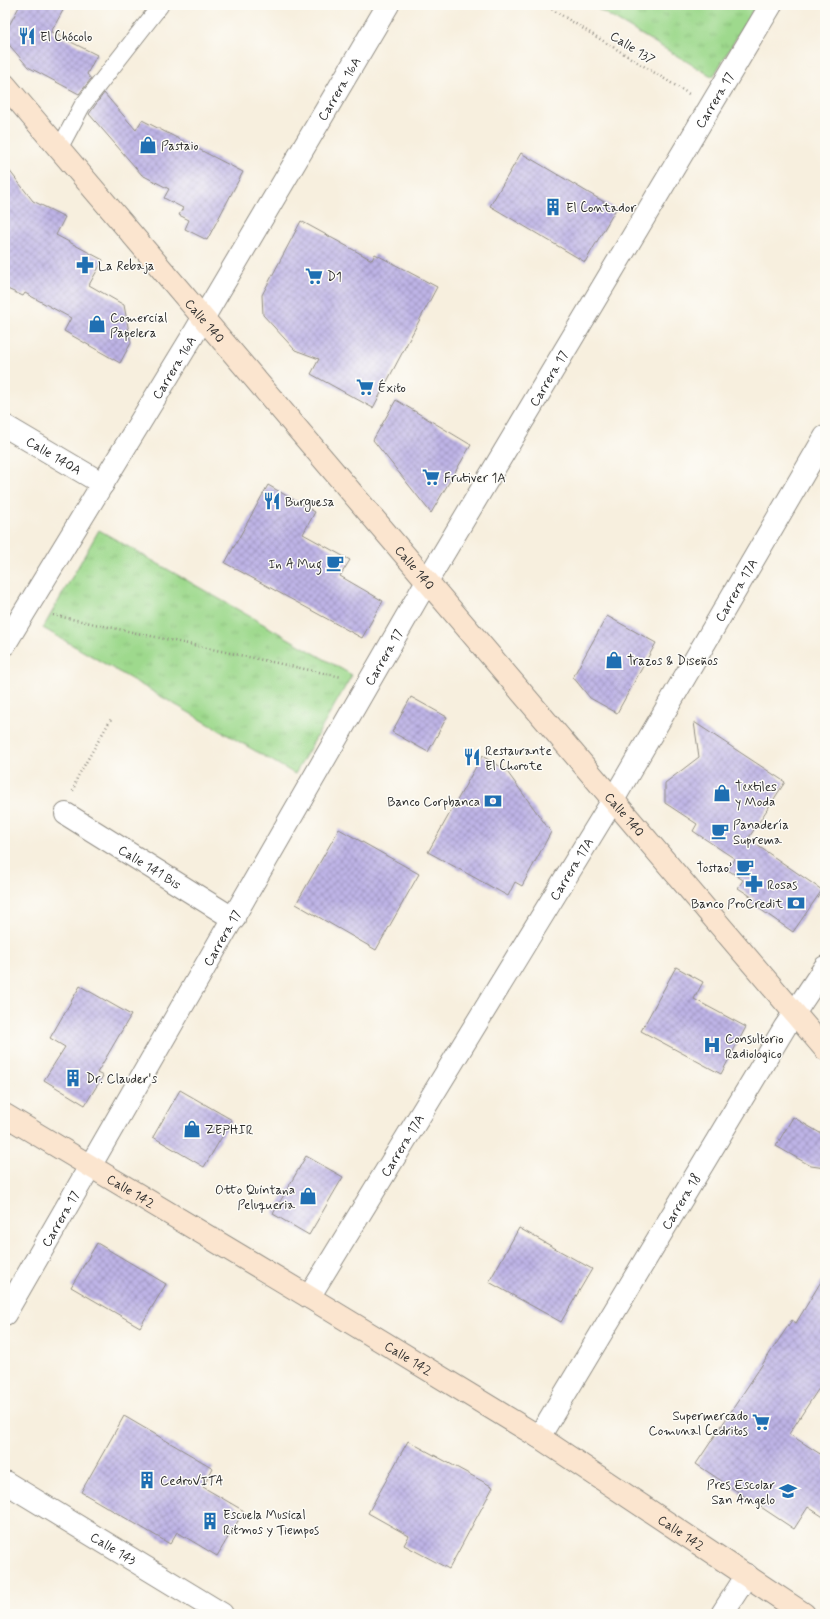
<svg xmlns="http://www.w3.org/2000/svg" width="830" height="1619" viewBox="0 0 830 1619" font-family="Mynerve,sans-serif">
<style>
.park{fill:url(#park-tufts);stroke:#64825c}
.building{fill:url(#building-cross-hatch)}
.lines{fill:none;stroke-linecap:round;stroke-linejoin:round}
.lane-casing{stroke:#918d84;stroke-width:18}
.street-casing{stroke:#918d84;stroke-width:24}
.secondary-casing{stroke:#918d84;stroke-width:24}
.path{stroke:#918d84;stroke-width:2.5;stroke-dasharray:1 3;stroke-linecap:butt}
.lane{stroke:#fff;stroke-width:16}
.street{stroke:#fff;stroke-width:22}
.secondary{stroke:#fbe5cf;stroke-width:22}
.labels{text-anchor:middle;stroke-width:3;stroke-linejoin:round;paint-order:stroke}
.poi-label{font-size:13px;fill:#2b2b2b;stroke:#fdfcf7;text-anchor:start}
.street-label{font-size:13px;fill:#2b2b2b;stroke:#fdfcf7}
</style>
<defs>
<pattern id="park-tufts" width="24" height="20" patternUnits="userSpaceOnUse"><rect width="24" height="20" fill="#9ed98d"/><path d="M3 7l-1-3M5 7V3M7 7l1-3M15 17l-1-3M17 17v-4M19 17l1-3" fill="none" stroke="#88ba7a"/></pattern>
<pattern id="building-cross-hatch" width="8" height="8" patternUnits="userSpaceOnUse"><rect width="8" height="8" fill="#beb4e6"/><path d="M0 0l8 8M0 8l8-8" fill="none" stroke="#9b93bb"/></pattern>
</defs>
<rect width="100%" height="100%" fill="#fdfcf7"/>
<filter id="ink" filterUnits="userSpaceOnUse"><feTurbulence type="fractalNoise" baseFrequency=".025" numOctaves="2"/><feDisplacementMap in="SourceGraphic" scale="8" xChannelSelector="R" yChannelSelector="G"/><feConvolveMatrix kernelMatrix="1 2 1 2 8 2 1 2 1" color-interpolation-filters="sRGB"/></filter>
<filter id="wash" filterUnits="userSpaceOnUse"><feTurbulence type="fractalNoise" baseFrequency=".012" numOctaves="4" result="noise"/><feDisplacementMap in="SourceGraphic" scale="16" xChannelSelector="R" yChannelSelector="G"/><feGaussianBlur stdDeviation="0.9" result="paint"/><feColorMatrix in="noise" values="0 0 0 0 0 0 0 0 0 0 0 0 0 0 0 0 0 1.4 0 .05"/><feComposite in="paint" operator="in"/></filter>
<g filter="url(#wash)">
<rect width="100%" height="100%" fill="#f7efde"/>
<g class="park">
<path d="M591,5H756L713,77Z"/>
<path d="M99,530L352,675L295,774L43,628Z"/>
</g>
<g id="blocks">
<g class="building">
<path d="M20,5H66L51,32L97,55L87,74L91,79L79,94L28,67L5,40V33Z"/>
<path d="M104,93L136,130L142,120L243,172L207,240L185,229L189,220L179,215L183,208L164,198L169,189L142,175L89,114Z"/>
<path d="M521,153L616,209L585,262L490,206Z"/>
<path d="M5,165L33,201L65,217L56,235L103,260L89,285L124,305L131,343L120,363L64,331L71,318L25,293L23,296L5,288Z"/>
<path d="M301,221L372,260L375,254L437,287L373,408L311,374L319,359L295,350L263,315L262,295Z"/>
<path d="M396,400L471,445L431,513L373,440Z"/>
<path d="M268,485L315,512L303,534L350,560L340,576L383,601L362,638L225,563Z"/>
<path d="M607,616L656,643L617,713L590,698L573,677Z"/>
<path d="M411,697L447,717L428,752L392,732Z"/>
<path d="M694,722L785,782L748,839L822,890L793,932L751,903L755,899L738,888L743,880L728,870L735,859L693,831L697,824L665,803V783L699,757Z"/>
<path d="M482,756L505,769L551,832L522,886L515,882L508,896L428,852Z"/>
<path d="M339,829L419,874L376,950L296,904Z"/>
<path d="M676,967L703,982L694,999L746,1027L721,1074L641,1031Z"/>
<path d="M80,986L131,1015L97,1073L103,1076L85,1105L44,1080L65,1047L50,1038Z"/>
<path d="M180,1090L232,1120L204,1167L153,1137Z"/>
<path d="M793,1117L825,1136V1168L811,1166L776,1146Z"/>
<path d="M306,1156L343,1177L309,1235L273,1214Z"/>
<path d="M519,1228L592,1269L561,1322L489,1282Z"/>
<path d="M97,1243L166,1284L140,1327L71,1287Z"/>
<path d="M825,1275V1379L789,1434L825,1457V1518L808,1507L794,1529L696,1464L792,1320L796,1323Z"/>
<path d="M124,1416L213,1468L203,1487L244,1511L217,1556L177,1532L170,1544L81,1492Z"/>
<path d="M408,1441L493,1487L449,1569L404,1545L409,1536L368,1513Z"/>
</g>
</g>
</g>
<g filter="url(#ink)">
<use href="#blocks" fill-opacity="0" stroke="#918d84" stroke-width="1"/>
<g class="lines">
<g class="lane-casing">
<path id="lane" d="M59,149L82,106L160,6"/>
</g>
<g class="street-casing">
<g id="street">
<path id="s1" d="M5,426L103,484"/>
<path id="s2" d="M5,644L192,337L388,5"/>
<path id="s3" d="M66,814L234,919"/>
<path id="s4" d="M309,1297L613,800L825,437"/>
<path id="s5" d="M5,1314L427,581L771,5"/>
<path id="s6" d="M539,1437L785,1027L825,967"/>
<path id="s7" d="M5,1482L222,1614"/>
<path d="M722,1614L747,1575"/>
</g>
</g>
<g class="secondary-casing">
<g id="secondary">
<path id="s8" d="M5,85L825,1049"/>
<path id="s9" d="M5,1115L309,1297L539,1437L804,1614"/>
</g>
</g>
<g class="path">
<path d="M545,5L689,94"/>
<path d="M53,615L342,677"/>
<path d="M73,791L77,778L111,719"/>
</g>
<use href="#lane" class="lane"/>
<use href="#street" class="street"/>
<use href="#secondary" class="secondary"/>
</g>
</g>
<defs>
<g id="restaurant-bare" transform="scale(1.38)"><path d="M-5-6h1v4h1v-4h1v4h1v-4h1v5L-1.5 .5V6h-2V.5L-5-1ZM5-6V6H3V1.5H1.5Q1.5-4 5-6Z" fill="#1f6fb2" stroke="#fdfcf7" stroke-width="2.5" paint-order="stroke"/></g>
<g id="shop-bare" transform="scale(1.38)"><path d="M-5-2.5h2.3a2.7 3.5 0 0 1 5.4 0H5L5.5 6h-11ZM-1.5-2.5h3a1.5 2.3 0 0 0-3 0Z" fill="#1f6fb2" stroke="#fdfcf7" stroke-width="2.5" paint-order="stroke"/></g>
<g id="building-bare" transform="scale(1.38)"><path d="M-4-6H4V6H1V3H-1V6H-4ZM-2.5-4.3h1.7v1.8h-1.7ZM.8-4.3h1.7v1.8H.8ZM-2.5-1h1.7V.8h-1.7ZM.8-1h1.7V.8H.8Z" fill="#1f6fb2" stroke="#fdfcf7" stroke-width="2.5" paint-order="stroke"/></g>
<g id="pharmacy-bare" transform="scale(1.38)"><path d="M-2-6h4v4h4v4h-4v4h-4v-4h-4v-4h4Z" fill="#1f6fb2" stroke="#fdfcf7" stroke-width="2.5" paint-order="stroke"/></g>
<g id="supermarket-bare" transform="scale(1.38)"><path d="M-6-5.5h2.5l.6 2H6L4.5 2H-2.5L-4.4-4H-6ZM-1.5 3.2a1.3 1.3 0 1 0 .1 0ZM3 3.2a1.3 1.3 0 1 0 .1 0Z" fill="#1f6fb2" stroke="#fdfcf7" stroke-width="2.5" paint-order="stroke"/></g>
<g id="cafe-bare" transform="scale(1.38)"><path d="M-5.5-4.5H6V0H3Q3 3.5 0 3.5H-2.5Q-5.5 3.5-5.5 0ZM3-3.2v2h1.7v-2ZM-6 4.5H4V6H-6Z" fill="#1f6fb2" stroke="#fdfcf7" stroke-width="2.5" paint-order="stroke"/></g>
<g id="bank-bare" transform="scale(1.38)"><path d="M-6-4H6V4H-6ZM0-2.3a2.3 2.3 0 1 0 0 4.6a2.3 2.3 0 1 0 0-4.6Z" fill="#1f6fb2" stroke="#fdfcf7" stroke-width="2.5" paint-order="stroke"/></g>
<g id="hospital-bare" transform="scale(1.38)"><path d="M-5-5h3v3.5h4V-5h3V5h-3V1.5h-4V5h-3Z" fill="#1f6fb2" stroke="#fdfcf7" stroke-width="2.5" paint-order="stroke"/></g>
<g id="school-bare" transform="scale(1.38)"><path d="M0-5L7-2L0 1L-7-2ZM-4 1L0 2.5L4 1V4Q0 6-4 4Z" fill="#1f6fb2" stroke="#fdfcf7" stroke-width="2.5" paint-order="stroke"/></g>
</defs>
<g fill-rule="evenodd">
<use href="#restaurant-bare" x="27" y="36"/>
<use href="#shop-bare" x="148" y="145"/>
<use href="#building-bare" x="553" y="207"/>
<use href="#pharmacy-bare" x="85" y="265"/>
<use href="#supermarket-bare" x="314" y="276"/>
<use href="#shop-bare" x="97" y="324"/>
<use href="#supermarket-bare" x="365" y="387"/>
<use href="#supermarket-bare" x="431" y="477"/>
<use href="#restaurant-bare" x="272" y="501"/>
<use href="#cafe-bare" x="335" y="563"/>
<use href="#shop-bare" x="614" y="660"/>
<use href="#restaurant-bare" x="472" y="757"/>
<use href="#shop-bare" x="722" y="793"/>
<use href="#bank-bare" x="493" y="801"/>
<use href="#cafe-bare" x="720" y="831"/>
<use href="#cafe-bare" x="745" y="867"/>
<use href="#pharmacy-bare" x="754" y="884"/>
<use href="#bank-bare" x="796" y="903"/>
<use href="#hospital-bare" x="712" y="1045"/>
<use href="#building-bare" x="73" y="1078"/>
<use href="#shop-bare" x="192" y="1129"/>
<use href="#shop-bare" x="308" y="1196"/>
<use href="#supermarket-bare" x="761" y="1422"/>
<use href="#building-bare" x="147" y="1480"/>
<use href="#school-bare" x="788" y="1491"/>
<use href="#building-bare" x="210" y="1521"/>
</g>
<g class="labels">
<g class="poi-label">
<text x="40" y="41">El Chócolo</text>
<text x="161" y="150">Pastaio</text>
<text x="566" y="212">El Contador</text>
<text x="98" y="270">La Rebaja</text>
<text x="327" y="281">D1</text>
<text x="110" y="322">Comercial<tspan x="110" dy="15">Papelera</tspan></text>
<text x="378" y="392">Éxito</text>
<text x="444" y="482">Frutiver 1A</text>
<text x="285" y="506">Burguesa</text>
<text x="322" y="568" text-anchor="end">In A Mug</text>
<text x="627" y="665">Trazos &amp; Diseños</text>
<text x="485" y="755">Restaurante<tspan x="485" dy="15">El Chorote</tspan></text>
<text x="735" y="791">Textiles<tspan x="735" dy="15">y Moda</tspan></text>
<text x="480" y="806" text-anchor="end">Banco Corpbanca</text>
<text x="733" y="829">Panadería<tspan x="733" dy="15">Suprema</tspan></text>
<text x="732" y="872" text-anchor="end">Tostao’</text>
<text x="767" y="889">Rosas</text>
<text x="783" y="908" text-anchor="end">Banco ProCredit</text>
<text x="725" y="1043">Consultorio<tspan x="725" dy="15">Radiologico</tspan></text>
<text x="86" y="1083">Dr. Clauder's</text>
<text x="205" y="1134">ZEPHIR</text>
<text x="295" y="1194" text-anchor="end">Otto Quintana<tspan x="295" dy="15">Peluqueria</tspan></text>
<text x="748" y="1420" text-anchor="end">Supermercado<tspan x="748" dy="15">Comunal Cedritos</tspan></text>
<text x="160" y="1485">CedroVITA</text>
<text x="775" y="1489" text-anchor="end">Pres Escolar<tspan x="775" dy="15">San Angelo</tspan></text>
<text x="223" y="1519">Escuela Musical<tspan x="223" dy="15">Ritmos y Tiempos</tspan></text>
</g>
<g class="street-label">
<text transform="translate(633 47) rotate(32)" y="5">Calle 137</text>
<text dy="5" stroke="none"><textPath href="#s2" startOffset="648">Carrera 16A</textPath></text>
<text dy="5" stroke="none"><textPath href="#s5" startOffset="1406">Carrera 17</textPath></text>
<text dy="5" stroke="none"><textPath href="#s8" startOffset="309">Calle 140</textPath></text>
<text dy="5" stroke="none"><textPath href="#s2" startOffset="324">Carrera 16A</textPath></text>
<text dy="5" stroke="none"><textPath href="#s5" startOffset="1082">Carrera 17</textPath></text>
<text dy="5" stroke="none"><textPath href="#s1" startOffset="57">Calle 140A</textPath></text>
<text dy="5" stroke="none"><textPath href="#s8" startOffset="633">Calle 140</textPath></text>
<text dy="5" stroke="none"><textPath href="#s4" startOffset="826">Carrera 17A</textPath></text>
<text dy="5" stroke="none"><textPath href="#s5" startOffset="758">Carrera 17</textPath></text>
<text dy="5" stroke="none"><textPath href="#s8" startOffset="957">Calle 140</textPath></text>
<text dy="5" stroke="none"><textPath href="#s3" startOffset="99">Calle 141 Bis</textPath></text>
<text dy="5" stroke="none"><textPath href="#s4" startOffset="502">Carrera 17A</textPath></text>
<text dy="5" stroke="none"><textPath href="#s5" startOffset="434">Carrera 17</textPath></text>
<text dy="5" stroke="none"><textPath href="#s4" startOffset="178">Carrera 17A</textPath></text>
<text dy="5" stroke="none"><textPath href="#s9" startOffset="147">Calle 142</textPath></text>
<text dy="5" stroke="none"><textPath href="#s6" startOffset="275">Carrera 18</textPath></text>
<text dy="5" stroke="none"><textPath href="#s5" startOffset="110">Carrera 17</textPath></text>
<text dy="5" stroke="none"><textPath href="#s9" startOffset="471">Calle 142</textPath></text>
<text dy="5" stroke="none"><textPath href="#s9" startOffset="795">Calle 142</textPath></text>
<text dy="5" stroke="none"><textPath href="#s7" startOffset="127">Calle 143</textPath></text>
</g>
</g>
<rect width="830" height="1619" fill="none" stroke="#fdfcf7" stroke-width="20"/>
</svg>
